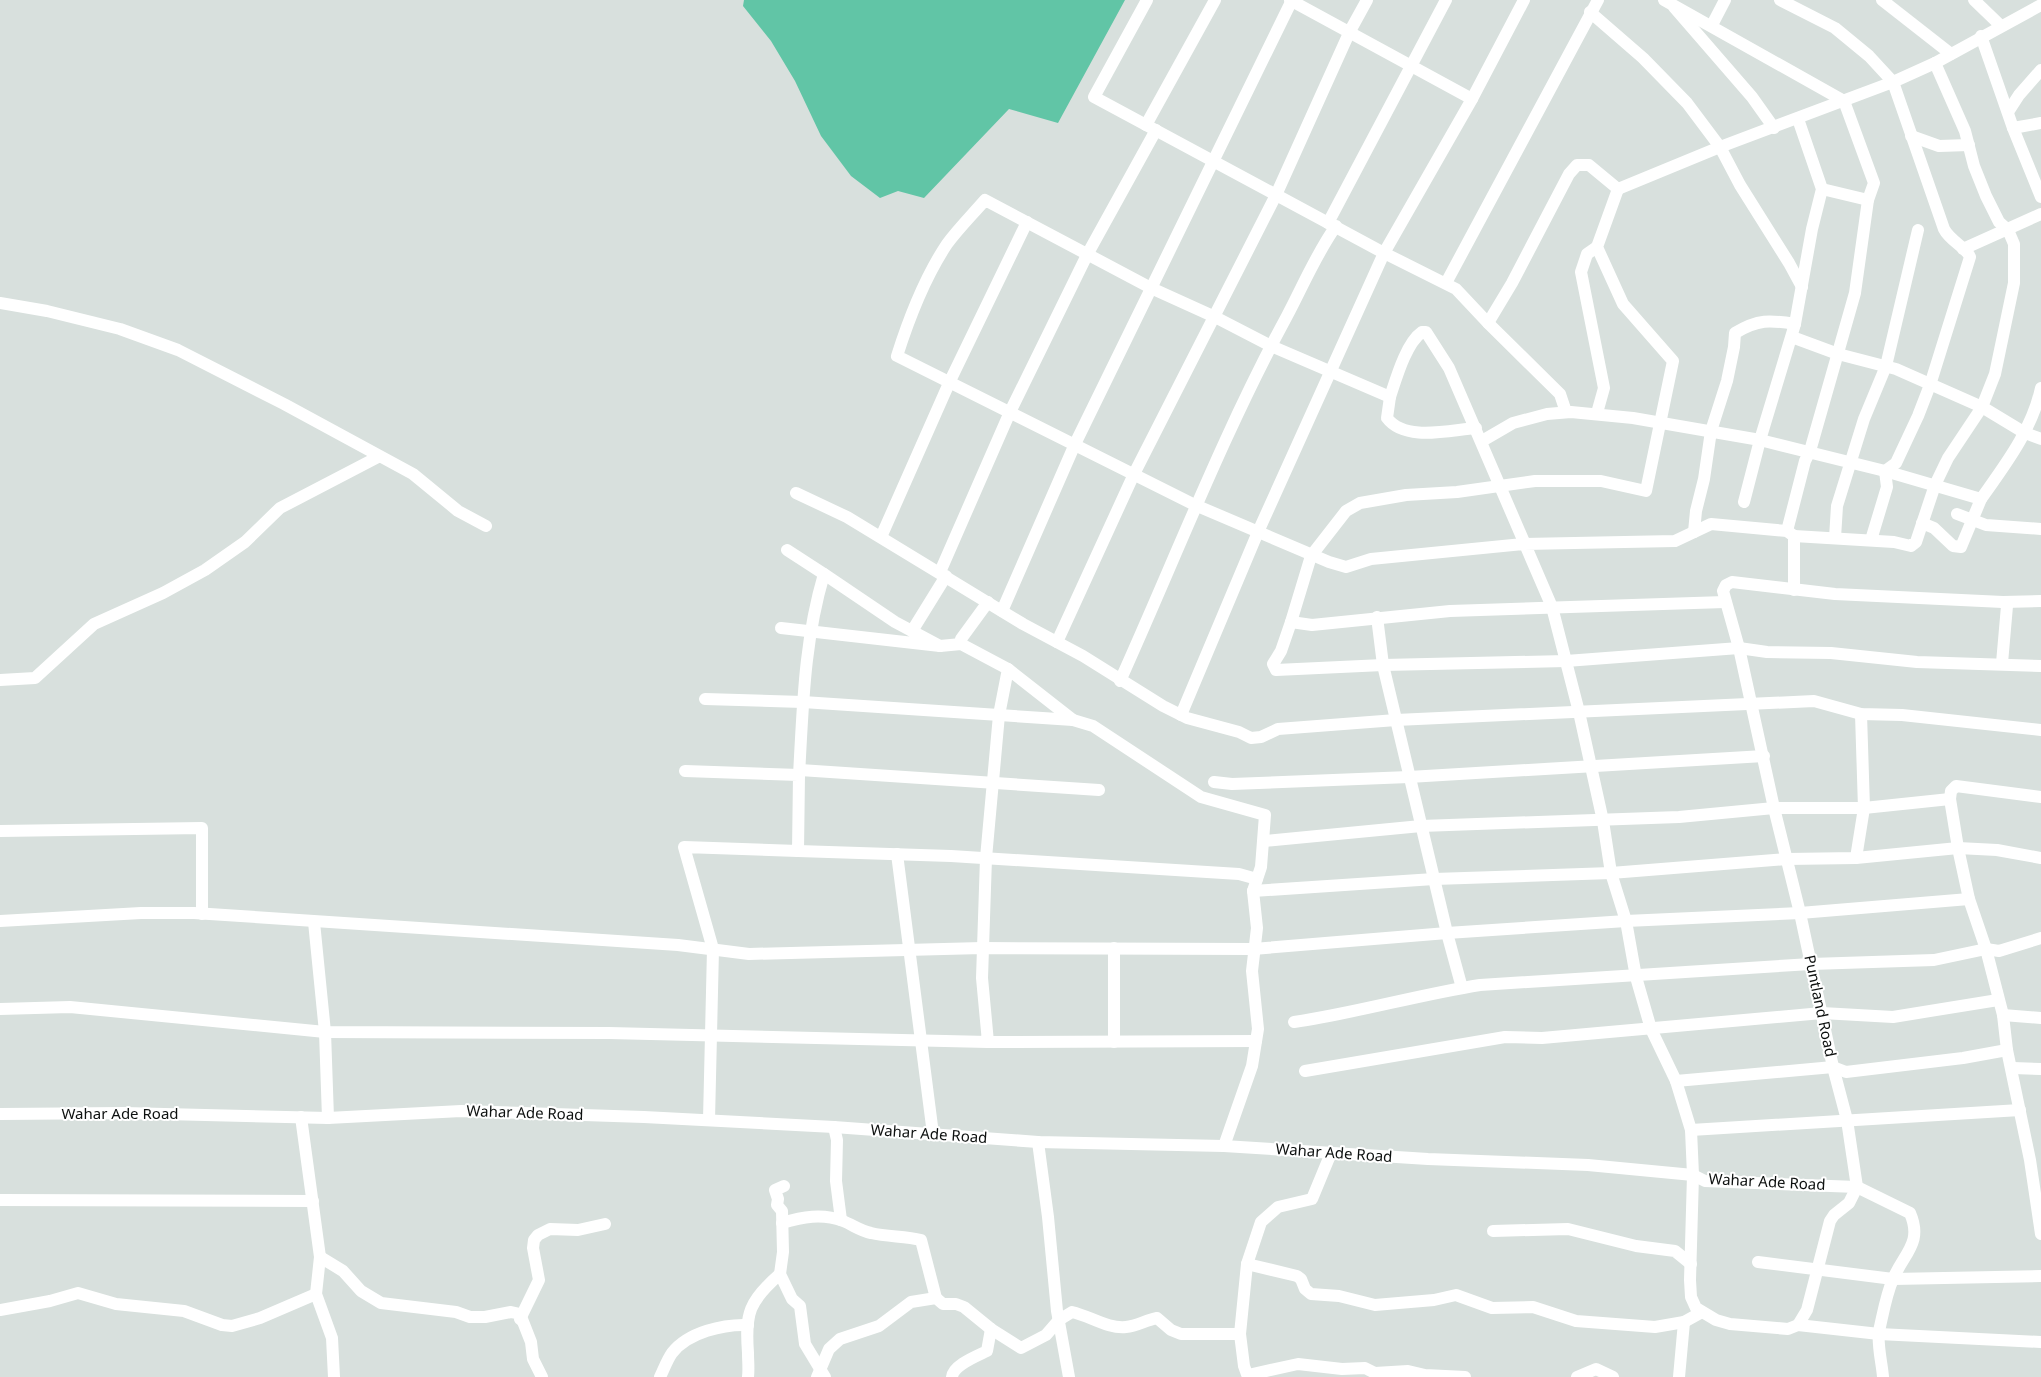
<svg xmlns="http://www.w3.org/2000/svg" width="2041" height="1377" viewBox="0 0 2041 1377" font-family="'Noto Sans',sans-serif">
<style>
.green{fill:#61c5a6}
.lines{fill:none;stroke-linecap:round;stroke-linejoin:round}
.minor{stroke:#fff;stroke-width:12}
.labels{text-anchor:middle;stroke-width:4;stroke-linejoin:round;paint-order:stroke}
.street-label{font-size:15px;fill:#0d100f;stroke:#fff}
</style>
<rect width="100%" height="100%" fill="#d8e0dd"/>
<path class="green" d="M744,0H1125L1058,123L1009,109L924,198L898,191L880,198L851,176L821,136L795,81L771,41L743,6Z"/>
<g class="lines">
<g class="minor">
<path d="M1147,0L1094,97L1384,253L1456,289L1488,323L1512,283L1569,174L1577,165H1589L1618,189L1720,147L1893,82L1935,63L2041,5"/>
<path d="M1290,0L1472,99"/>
<path d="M1664,0L1844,101L1874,183L1868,200L1855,293L1810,451L1805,461L1787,531"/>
<path d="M1780,0L1835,28L1869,56L1893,82L1944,229C1950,241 1967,248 1970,257L1930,385L1918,416L1896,463L1885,471L1887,487L1871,540"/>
<path d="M1882,0L1951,54"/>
<path d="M1974,0L2001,26"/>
<path d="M1674,7L1752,97L1774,128"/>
<path d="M1590,12L1643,58L1687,103L1720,147L1740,185L1789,263L1802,287"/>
<path d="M1712,25L1725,0"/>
<path d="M1981,36L2013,128L2041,197"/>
<path d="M2008,112L2019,95L2041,70"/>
<path d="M1798,119L1822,189L1812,229L1795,324L1760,440L1885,471L1981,499C2005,465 2032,430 2041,388"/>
<path d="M1146,125L1215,0"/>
<path d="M2013,128L2041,123"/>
<path d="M1911,136L1939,146L1969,145"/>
<path d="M1618,189L1597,247L1623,304L1673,361L1646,491L1601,481H1535L1457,492L1406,495L1360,503L1346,511L1311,556L1291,622L1281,651L1273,664L1276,670L1383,665L1566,661L1739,648L1767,652L1831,653L1917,662L2041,666"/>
<path d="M1822,189L1868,200"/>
<path d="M1328,223L1446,0"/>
<path d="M1963,249L2041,214"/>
<path d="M1446,283L1598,0"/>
<path d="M0,303L47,311L120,329L178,350L284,404L413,474L458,511L486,526"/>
<path d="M1488,323L1560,394L1566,412"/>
<path d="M1792,337L1838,354L1896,369L1982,407L2025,433L2041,439"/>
<path d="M1390,397L1387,418C1405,442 1449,430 1476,428"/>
<path d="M1597,413L1604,388L1581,272L1587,254L1597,247"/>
<path d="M1482,441L1513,423L1547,414L1571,412L1633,418L1760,440L1744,502"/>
<path d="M796,493L847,517L1023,624L1083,656L1163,706L1187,718L1239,732L1251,738L1261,737L1278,729L1396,720L1814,701L1861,714L1902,715L2041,730"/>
<path d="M1957,514L1986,525L2041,529"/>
<path d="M1922,523L1934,528L1953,546L1961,547L1981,499"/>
<path d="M1694,532L1696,511L1704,479L1711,431L1727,381L1734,347L1735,333C1758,319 1770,320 1795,324"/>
<path d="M1794,536L1894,542L1911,546L1916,542L1935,485L1948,458L1982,407L1995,374L2014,283V244L2008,230L1999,222L1986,196L1974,166L1965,131L1935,63"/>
<path d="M881,537L950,381L1027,222"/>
<path d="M1835,538L1837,506L1864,419L1886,366L1918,230"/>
<path d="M787,550L824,574C804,642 803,705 799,775"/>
<path d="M940,572L1010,412L1087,255L1156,130"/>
<path d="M1794,590V536L1787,531L1711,524L1675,541L1523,544L1371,559L1346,567L1329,562L1195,505L897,356C909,318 925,277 947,244C958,229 972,215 985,200L1151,288L1215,317L1271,346L1390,397C1396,379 1406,343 1422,332H1426L1449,368L1552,607L1579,712L1603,821L1611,873L1626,921L1636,977L1651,1029L1676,1081L1691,1130L1693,1175L1690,1280L1691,1297L1696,1308L1716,1320L1730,1324L1788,1329L1798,1325L1879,1334L2041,1342"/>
<path d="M1002,611L1075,444L1292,0"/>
<path d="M1377,617L1383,665L1447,933L1462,988"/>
<path d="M1291,622L1312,625L1450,611L1725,602"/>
<path d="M781,628L940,646L895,622L824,574"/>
<path d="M912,631L946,576"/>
<path d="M1057,642L1134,474L1276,195L1350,31L1367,0"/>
<path d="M961,644V639L988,602"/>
<path d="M2002,663L2007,606L2003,602"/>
<path d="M1008,669L1073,720"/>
<path d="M0,680L35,678L94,624L163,593L205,570L245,542L280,508L378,457"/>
<path d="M1120,681C1175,559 1223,434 1287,316C1303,286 1316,254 1336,226"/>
<path d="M705,699L803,702L1073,720L1093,726L1201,797L1265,815L1261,867L1253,891L1257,928L1252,971L1258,1029L1252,1066L1224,1146"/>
<path d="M1181,715L1258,532L1384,253L1472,99L1524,0"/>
<path d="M800,770L1099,790"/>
<path d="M685,771L799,775L798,851L684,847L713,949L709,1120"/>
<path d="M1214,782L1232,784L1409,777L1764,756"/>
<path d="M2041,797L1956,786L1951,791L1950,799L1958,848L1969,899L1986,949L2003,1015L2007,1050L2030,1160L2041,1234"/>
<path d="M0,831L202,828V914"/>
<path d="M1264,841L1421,826L1679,817L1774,808H1864L1950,799"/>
<path d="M798,851L951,856L1239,874L1257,879"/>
<path d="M897,854L933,1134"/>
<path d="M1856,858L1864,808L1861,714"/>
<path d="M1253,891L1434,879L1611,873L1787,859L1856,858L1958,848L1997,850L2041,858"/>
<path d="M0,921L141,913H194L678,945L749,954L982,948L1253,949L1447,933L1626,921L1800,913L1969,899"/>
<path d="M314,922L325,1032L328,1118"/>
<path d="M1114,948V1042"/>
<path d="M0,1009L70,1007L325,1032L609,1033L988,1042L982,978L986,858L999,715L1008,669L961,644L940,646"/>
<path d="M2003,1015L2041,1018"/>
<path d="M1294,1022C1356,1013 1417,995 1480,985L1811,964L1934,960L1986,949L1999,951L2041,938"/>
<path d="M988,1042L1256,1041"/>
<path d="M2013,1068L2041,1069"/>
<path d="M1305,1071L1505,1037L1542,1038L1822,1013L1893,1017L1998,1000"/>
<path d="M1676,1081L1833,1067L1846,1072L1963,1058L2007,1050"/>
<path d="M0,1114L124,1113L328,1118L461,1111L644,1117L834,1127L1038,1142L1224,1146L1428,1159L1588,1165L1693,1175L1705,1181L1857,1187L1910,1213C1923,1243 1904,1253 1893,1279C1886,1295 1883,1314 1879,1331C1877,1345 1882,1363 1883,1377"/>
<path d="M301,1117L320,1257L316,1294L332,1338L334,1377"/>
<path d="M834,1127L837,1140L836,1181L841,1220"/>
<path d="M1691,1130L2020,1110"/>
<path d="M1038,1142L1048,1217L1057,1311L1069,1377"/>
<path d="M784,1186L775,1190L778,1199L777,1205L782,1211L783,1252L780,1274L792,1299L800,1306L805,1344L825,1377"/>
<path d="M1857,1187L1847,1120L1833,1067L1800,913L1774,808L1739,648L1723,591L1726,585L1732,582L1835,594L2003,602L2041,601"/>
<path d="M0,1200L313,1201"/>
<path d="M782,1223C802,1217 822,1213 843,1221C853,1225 861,1231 871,1233C888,1237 905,1236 921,1240L936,1298"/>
<path d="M1493,1231L1568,1229L1636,1246L1675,1251L1691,1264"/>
<path d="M320,1257L343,1271L361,1291L381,1303L456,1312L470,1317H485L511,1312L520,1314L531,1342L533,1359L542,1377"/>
<path d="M1758,1262L1893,1279L2041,1276"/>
<path d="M1247,1264L1297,1276L1301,1279L1305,1289L1311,1294L1339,1296L1375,1305L1434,1300L1456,1295L1492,1308L1533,1307L1576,1321L1655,1327L1684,1322L1702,1312"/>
<path d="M0,1310L50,1301L78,1293L116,1304L184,1311L222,1325L232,1326L260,1318L316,1294"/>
<path d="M520,1319L539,1280L533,1248L534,1240L538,1235L550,1229L578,1230L605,1224"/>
<path d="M1798,1325L1807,1310L1830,1221L1834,1215L1849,1203L1857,1187"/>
<path d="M1248,1375L1298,1364L1342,1369L1365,1368L1375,1373L1408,1371L1425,1375L1465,1377"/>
<path d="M660,1377C664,1369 667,1360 672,1353C688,1332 724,1324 748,1325"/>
<path d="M748,1377C749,1368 748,1362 748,1353C745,1313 749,1301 780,1274"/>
<path d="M817,1377L829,1349L840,1339L879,1326L911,1302L936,1298L943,1304H956L964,1307L991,1329L1021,1348L1046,1335L1059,1320L1072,1312C1090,1316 1108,1329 1126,1327C1137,1326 1146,1320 1157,1318L1171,1330L1181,1334H1240"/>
<path d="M952,1377C953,1365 977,1356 987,1351L991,1329"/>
<path d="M1248,1377L1244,1366L1240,1334L1247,1264L1261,1222L1278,1207L1312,1199L1331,1153"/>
<path d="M1577,1377L1596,1369L1613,1377"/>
<path d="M1679,1377L1684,1322"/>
</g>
</g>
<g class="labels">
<g class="street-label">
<text transform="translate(1820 1006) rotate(78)" y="5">Puntland Road</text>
<text transform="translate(525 1113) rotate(2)" y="5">Wahar Ade Road</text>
<text x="120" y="1119">Wahar Ade Road</text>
<text transform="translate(929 1134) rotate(4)" y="5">Wahar Ade Road</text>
<text transform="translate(1334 1153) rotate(4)" y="5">Wahar Ade Road</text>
<text transform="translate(1767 1182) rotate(3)" y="5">Wahar Ade Road</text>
</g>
</g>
</svg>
